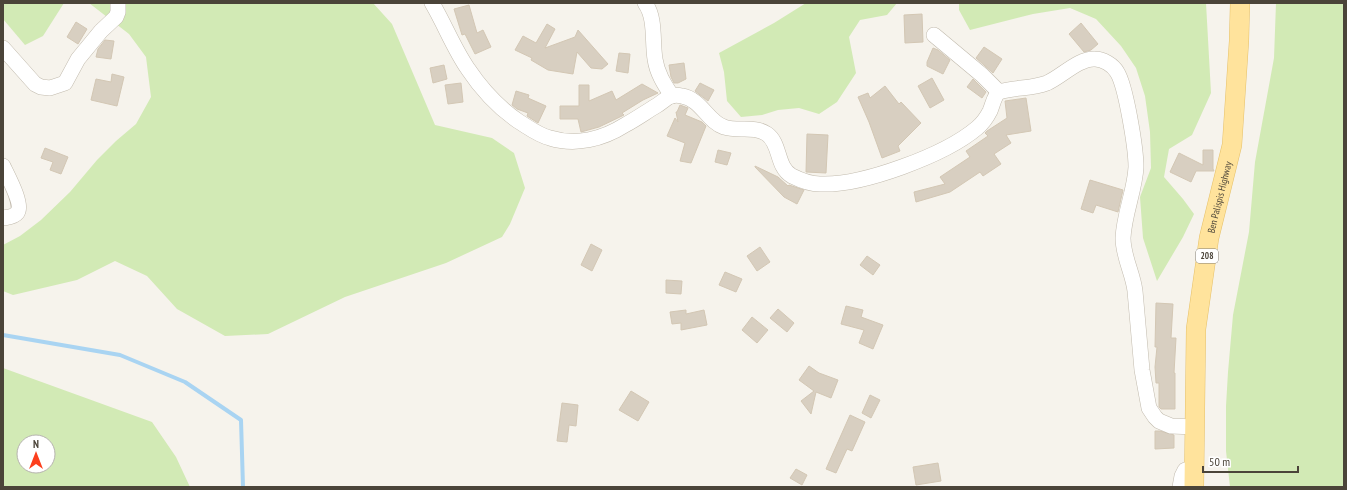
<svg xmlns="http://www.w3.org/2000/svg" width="1347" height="490" viewBox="0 0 1347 490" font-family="'PT Sans Narrow',sans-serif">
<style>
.green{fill:#d2eab5;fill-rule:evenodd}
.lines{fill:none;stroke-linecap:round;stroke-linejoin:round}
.stream{stroke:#a9d4f2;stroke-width:4}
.building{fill:#d8cfc1;stroke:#d3c7b4}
.minor-casing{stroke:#c2bbae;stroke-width:16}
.major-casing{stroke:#e6c16a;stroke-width:20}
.minor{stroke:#fff;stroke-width:15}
.major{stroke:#ffe39c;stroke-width:19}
.labels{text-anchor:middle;stroke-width:3;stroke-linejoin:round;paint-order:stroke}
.shield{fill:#fff;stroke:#817c74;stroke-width:1}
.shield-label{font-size:9px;font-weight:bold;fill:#4b4439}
.street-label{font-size:10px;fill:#4b4439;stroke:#fff}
</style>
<rect width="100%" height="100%" fill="#f6f3ec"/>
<g class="green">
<path d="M3,3H64L43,36L25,45L3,19Z"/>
<path d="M89,3H373L392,24L435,125L492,138L514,153L525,188L510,224L502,237L446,263L345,297L268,334L225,336L177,309L147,276L115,261L77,280L13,295L3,291V245L20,236L41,220L70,192L97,160L116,141L136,124L151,97L146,57L129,34Z"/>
<path d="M806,3H897L887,15L860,20L849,37L856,73L837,102L819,114L799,108L778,110L762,115L741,117L727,101L724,72L719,53L774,23Z"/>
<path d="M959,3H1206L1211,93L1192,135L1169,149L1164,177L1183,199L1194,214L1183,237L1157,281L1143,238L1140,197L1151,168L1150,132L1145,96L1136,68L1121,46L1096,19L1070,8L1033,14L970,30L959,10Z"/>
<path d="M1276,3H1344V487H1230L1226,451V406L1228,372L1233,315L1249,232L1255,162L1274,58Z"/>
<path d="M3,368L152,422L176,457L190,487H3ZM24,442H48V466H24Z"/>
</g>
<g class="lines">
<path class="stream" d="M3,335L120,355L185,382L241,420L243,487"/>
</g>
<g class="building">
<path d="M469,5L477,33L483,30L491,47L475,54L465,34L462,35L454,9Z"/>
<path d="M922,14L923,42L905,43L904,15Z"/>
<path d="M76,22L87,29L78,44L67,37Z"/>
<path d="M1081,23L1098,44L1091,50L1084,52L1069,34Z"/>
<path d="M547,24L555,29L545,48L575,37L578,30L608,64L602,69L591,68L577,52L573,74L548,70L531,60L532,58L515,50L523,36L536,43Z"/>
<path d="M105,40L114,41L111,59L96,57L98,49Z"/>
<path d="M984,47L1002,59L993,73L976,58Z"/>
<path d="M933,48L938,50L950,60L943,74L927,66V62Z"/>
<path d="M619,53L630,54L628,73L616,71Z"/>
<path d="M684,63L686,79L678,83H674L671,77L669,65Z"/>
<path d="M444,65L447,79L433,83L430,68Z"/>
<path d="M112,74L124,77L117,106L91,100L96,79L111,82Z"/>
<path d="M932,78L944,100L930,108L918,86Z"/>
<path d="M973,79L986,92L982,98L967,87Z"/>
<path d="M461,83L463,102L448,104L445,85Z"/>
<path d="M700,83L714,90L708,101L695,91Z"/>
<path d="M642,84L658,93L643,100L622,113L624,115L599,127L581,132L578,119H560V106H579V85H589V101L612,91L616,100Z"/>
<path d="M885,86L899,104L901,102L921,123L898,146L900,151L882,158L869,122L858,97L868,93L870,98Z"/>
<path d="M516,91L529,95L528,98L546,106L538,123L527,116L528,113L517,109L512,105Z"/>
<path d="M1026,98L1031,131L1006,135L1011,143L994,154L1001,164L983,176L980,172L950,192L916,202L914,192L945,184L940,177L970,157L966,151L988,136L985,133L987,131L1007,118L1005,101Z"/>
<path d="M680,105L688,108L685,115L702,122L706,126L691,163L680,161L685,143L667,136L675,118L678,122L676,112H677Z"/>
<path d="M807,134L828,135L826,173L806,172Z"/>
<path d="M45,148L68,157L61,174L50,170L53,162L41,158Z"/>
<path d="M718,150L731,153L727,165L715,162Z"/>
<path d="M1203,150H1213V169L1214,171H1196L1191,182L1170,172L1179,153L1203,165Z"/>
<path d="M755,166L778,177L788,186L789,185L804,190L797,204L784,197L755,167Z"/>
<path d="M1090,180L1123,190L1118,212L1096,205L1093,213L1081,209Z"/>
<path d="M591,244L602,250L592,271L581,265Z"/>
<path d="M760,247L770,262L757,271L747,256Z"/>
<path d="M867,256L880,265L873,275L860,265Z"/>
<path d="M725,272L742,279L736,292L719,285Z"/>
<path d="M666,280L682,281L681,294L666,293Z"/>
<path d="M1156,303L1173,304L1171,338H1176L1174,373H1175V409H1161L1159,407V383H1156L1155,367L1157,347H1155Z"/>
<path d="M846,306L863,310L861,317L883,325L873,349L859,343L864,330L841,324Z"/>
<path d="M778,309L794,323L787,332L770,318Z"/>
<path d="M686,310V314L704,310L707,325L681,330V323L672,324L670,312Z"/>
<path d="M752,317L768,330L757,343L742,330Z"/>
<path d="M809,366L819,373L838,380L831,398L816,392L811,414L801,401L814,391L799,380Z"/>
<path d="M631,391L649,402L638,421L619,410Z"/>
<path d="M870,395L880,400L871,418L862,413Z"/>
<path d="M562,403L578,405L576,426L569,425L567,442L557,441Z"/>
<path d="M850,415L865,422L852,451L847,449L836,473L826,469Z"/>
<path d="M1155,431H1160L1174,435V448L1155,449Z"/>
<path d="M938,463L941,481L916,485L913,467Z"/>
<path d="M796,469L807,475L802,485L790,478Z"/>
</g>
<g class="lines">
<g class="minor-casing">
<g id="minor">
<path d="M432,3C445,25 454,49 468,69C482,90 498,107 518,121C528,127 538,135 550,138C576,146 603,139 625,125C636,119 646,112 656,106C661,103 666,98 671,96C674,95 678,95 682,96C701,99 708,122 724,127C738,132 754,125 767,134C781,144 776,167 792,176C800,180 811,184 820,184C862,186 945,155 977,128C983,123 987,117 990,111C993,104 994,96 999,92C1015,87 1031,89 1047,83C1061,77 1079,58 1095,59C1103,59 1113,65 1117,72C1126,86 1136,149 1136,167C1135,190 1124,214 1123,238C1123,257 1133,273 1135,291L1142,370L1149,408L1155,417L1159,421L1171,426L1195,427"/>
<path d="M645,3C656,18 652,41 655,59C657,73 664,84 672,96"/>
<path d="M934,35L982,75L999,92"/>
<path d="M3,48L35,84L41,87L50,88L65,83L78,59L101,31L116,17L118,12V3"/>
<path d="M3,166C7,175 24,205 17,213C14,217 8,217 3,218"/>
<path d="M1180,487L1182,476L1185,470L1194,468"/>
</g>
</g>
<g class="major-casing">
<g id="major">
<path id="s1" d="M1194,487L1196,329L1209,238L1232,145L1239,41L1240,3"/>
</g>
</g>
<use href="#minor" class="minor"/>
<use href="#major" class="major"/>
</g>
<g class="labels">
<rect class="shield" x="1196" y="249" width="22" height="14" rx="3"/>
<g class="shield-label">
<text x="1207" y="259">208</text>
</g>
<g class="street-label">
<text dy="4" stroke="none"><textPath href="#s1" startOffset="292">Ben Palispis Highway</textPath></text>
</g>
</g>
<rect width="1347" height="490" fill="none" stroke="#4b4439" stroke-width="8"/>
<g transform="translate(36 454)"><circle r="19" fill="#ffffff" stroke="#b7b4b0"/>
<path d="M0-3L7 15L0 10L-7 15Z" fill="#fc3f1d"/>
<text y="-6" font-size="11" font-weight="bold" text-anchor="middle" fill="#4b4439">N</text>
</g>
<path d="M1203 466v6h95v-6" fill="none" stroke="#4b4439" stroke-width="2"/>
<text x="1209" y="466" font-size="12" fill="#4b4439" stroke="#ffffff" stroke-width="3" paint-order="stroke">50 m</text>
</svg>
